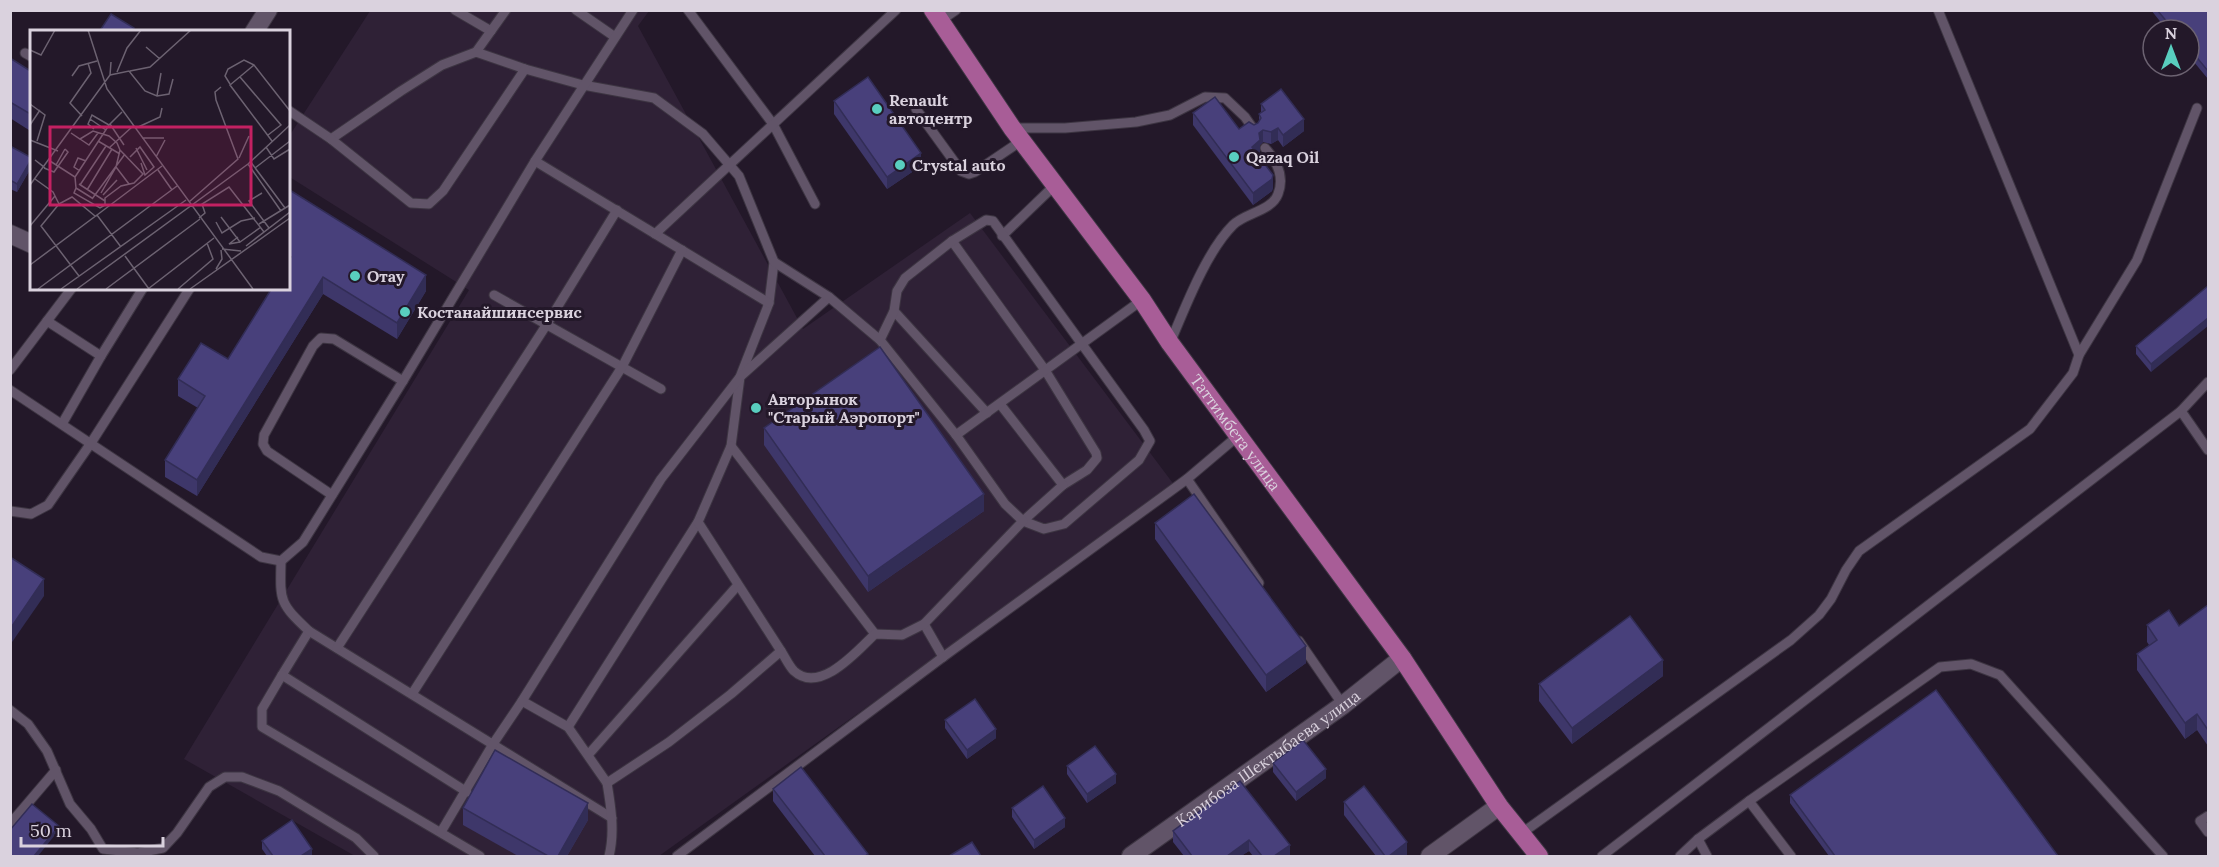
<svg xmlns="http://www.w3.org/2000/svg" width="2219" height="867" viewBox="0 0 2219 867" font-family="Lora,serif">
<style>
.built{fill:#2f2136}
.lines{fill:none;stroke-linecap:round;stroke-linejoin:round}
.service-casing{stroke:#3d3542;stroke-width:11}
.minor-casing{stroke:#3d3542;stroke-width:20}
.tertiary-casing{stroke:#3d3542;stroke-width:20}
.primary-casing{stroke:#3d3542;stroke-width:20}
.service{stroke:#615468;stroke-width:9}
.minor{stroke:#615468;stroke-width:18}
.tertiary{stroke:#615468;stroke-width:18}
.primary{stroke:#a85d97;stroke-width:18}
.wall{fill:#3e376a}
.shaded-wall{fill:#322d56}
.building{fill:#48407b;stroke:#322d56;stroke-width:1.5}
.poi-dot{fill:#59cebf;stroke:#231829;stroke-width:2}
.labels{text-anchor:middle;stroke-width:6;stroke-linejoin:round;paint-order:stroke}
.poi-label{font-size:16px;font-weight:bold;fill:#dad2de;stroke:#231829;text-anchor:start}
.street-label{font-size:16px;fill:#dad2de;stroke:#231829}
.inset-road{fill:none;stroke:#6c6271;stroke-width:1.5}
.view{fill:#c32162;fill-opacity:0.15;stroke:#c32162;stroke-width:3}
.inset-edge{fill:none;stroke:#dad2de;stroke-width:3}
</style>
<rect width="100%" height="100%" fill="#231829"/>
<path class="built" d="M370,11H649L638,26L803,329L970,213L1175,486L659,856H355L184,759L469,290L288,176V138Z"/>
<g class="lines">
<g class="service-casing">
<g id="service">
<path d="M455,10L491,31"/>
<path d="M576,10L615,37"/>
<path d="M688,10L773,124L815,204"/>
<path d="M940,21L956,10"/>
<path d="M476,52L506,10"/>
<path d="M25,53L32,57"/>
<path d="M916,109L961,171L969,174L975,172L1021,141"/>
<path d="M288,110L331,139L401,91L442,65L476,52L525,69L583,85L654,98L703,134L739,176L774,262L769,303L740,377L731,446L698,522L568,727"/>
<path d="M1012,128H1065L1136,122L1170,115L1205,97L1225,98L1245,117L1254,130"/>
<path d="M331,139L411,203L429,204L443,191L525,69"/>
<path d="M535,161L769,303"/>
<path d="M655,234L896,10"/>
<path d="M1002,236L1055,185"/>
<path d="M952,241L1045,370L1096,453L1097,458L1087,470L1063,485"/>
<path d="M494,295L661,389"/>
<path d="M894,311L987,413"/>
<path d="M47,321L101,356"/>
<path d="M880,340L894,311L897,291L905,278L952,241L986,220L993,221L1144,430L1150,441L1139,460L1064,524L1044,529L1023,521L1063,485L1000,404"/>
<path d="M1170,343C1185,308 1206,252 1233,225C1245,213 1272,211 1278,194C1285,176 1276,160 1265,148"/>
<path d="M2079,355L2137,260L2197,108"/>
<path d="M10,370L72,288"/>
<path d="M10,390L261,557L281,561L303,542L403,381L535,161L633,10"/>
<path d="M2181,411L2208,450"/>
<path d="M62,424L101,356L143,288"/>
<path d="M956,435L1142,300"/>
<path d="M731,446L875,634"/>
<path d="M1187,479L1259,583"/>
<path d="M332,495L267,451L263,444L264,435L313,346L321,338L334,339L403,381"/>
<path d="M10,511L31,514L48,505L91,443L190,288"/>
<path d="M698,522L781,651"/>
<path d="M281,561C280,601 279,603 309,631L282,675L467,792"/>
<path d="M924,624L943,657"/>
<path d="M309,631L612,818"/>
<path d="M1299,641L1343,705"/>
<path d="M337,648L547,324L617,210"/>
<path d="M282,675L262,709V727L480,856"/>
<path d="M412,694L622,367L682,250"/>
<path d="M522,701L568,727L607,783"/>
<path d="M10,710L28,724L47,751L70,804L91,829L103,849L138,853L163,848L177,833L209,787L225,777H242L279,791L356,838L374,856"/>
<path d="M588,755L738,585"/>
<path d="M1749,801L1791,856"/>
<path d="M2208,816L2200,821L2208,832"/>
<path d="M10,824L56,770"/>
<path d="M441,832L493,744L522,701L661,479L740,377L829,297"/>
<path d="M1522,833L1791,640L1819,615L1831,599L1846,570L1859,551L2030,429L2073,373L2079,355L1938,10"/>
<path d="M1698,839L1707,856"/>
<path d="M609,856C615,832 611,807 607,783L669,742L731,694L781,651C785,657 789,666 794,671C820,695 858,650 875,634L902,635L924,624L1023,521L1005,504L956,435L880,340L829,297L774,262"/>
<path d="M677,856L943,657L1187,479L1239,435"/>
<path d="M1602,856L2181,411L2208,382"/>
<path d="M1680,856L1698,839L1749,801L1940,667L1971,664L2000,675L2163,856"/>
</g>
</g>
<g class="minor-casing">
<g id="minor">
<path id="s1" d="M1131,856L1343,705L1402,658"/>
<path d="M1430,856L1499,806"/>
</g>
</g>
<g class="tertiary-casing">
<g id="tertiary">
<path d="M254,32L268,10"/>
<path d="M10,234L32,244"/>
</g>
</g>
<g class="primary-casing">
<g id="primary">
<path id="s2" d="M933,10L1012,128L1142,300L1170,343L1402,658L1499,806L1539,856"/>
</g>
</g>
<use href="#service" class="service"/>
<use href="#minor" class="minor"/>
<use href="#tertiary" class="tertiary"/>
<use href="#primary" class="primary"/>
</g>
<g class="wall">
<path d="M2151,10H2208V79L2189,56V30H2167Z"/>
<path d="M10,58L32,72V132L10,118Z"/>
<path d="M834,101L921,166L887,189L834,114Z"/>
<path d="M1261,104L1304,131L1283,147L1278,140L1271,144L1263,142L1260,145V152L1257,154L1273,187L1272,191L1253,205L1193,125V113L1239,129L1258,123L1259,121V114L1261,113Z"/>
<path d="M10,146L32,166L17,192L10,189Z"/>
<path d="M288,189L426,291L397,339L323,294L197,496L165,477V460L198,408L178,396V379L228,359L288,288Z"/>
<path d="M2208,286L2151,372L2136,354V346Z"/>
<path d="M764,428L984,511L868,592L764,445Z"/>
<path d="M1155,523L1306,663L1266,692L1155,539Z"/>
<path d="M2208,605V746L2197,730L2185,739L2137,670V654L2149,645L2147,642V625L2179,626Z"/>
<path d="M1663,676L1572,744L1539,701V684Z"/>
<path d="M945,720L996,738L967,759L945,728Z"/>
<path d="M1273,763L1326,778L1296,801L1273,772Z"/>
<path d="M1067,766L1116,783L1087,803L1067,774Z"/>
<path d="M1240,781L1290,856H1253L1249,851L1241,856H1184L1173,842V831Z"/>
<path d="M773,789L868,856H815L773,801Z"/>
<path d="M1790,795L2058,856H1829L1790,803Z"/>
<path d="M1344,802L1407,855L1405,856H1376L1344,815Z"/>
<path d="M463,808L588,820L567,856H518L463,825Z"/>
<path d="M1012,808L1065,827L1034,849L1012,817Z"/>
<path d="M262,841L312,856H267L262,849Z"/>
</g>
<g class="shaded-wall">
<path d="M1304,119V131L1283,147V135Z"/>
<path d="M1278,128V140L1271,144V132Z"/>
<path d="M1263,130V142L1260,145V152L1252,159V147L1259,133Z"/>
<path d="M921,153V166L887,189V177Z"/>
<path d="M32,158V166L17,192V184Z"/>
<path d="M1273,175V187L1272,191L1253,205V193Z"/>
<path d="M426,275V291L397,339V323Z"/>
<path d="M323,277V294L197,496V480Z"/>
<path d="M2208,318V326L2151,372V364Z"/>
<path d="M984,494V511L868,592V576Z"/>
<path d="M44,579V596L10,645V629Z"/>
<path d="M1306,646V663L1266,692V675Z"/>
<path d="M1663,660V676L1572,744V728Z"/>
<path d="M2197,714V730L2185,739V723Z"/>
<path d="M996,729V738L967,759V750Z"/>
<path d="M1326,769V778L1296,801V792Z"/>
<path d="M1116,774V783L1087,803V794Z"/>
<path d="M588,803V820L567,856H558Z"/>
<path d="M1065,818V827L1034,849V840Z"/>
<path d="M59,826V830L38,856H34Z"/>
<path d="M1249,840V851L1241,856H1227Z"/>
<path d="M1407,842V855L1405,856H1389Z"/>
<path d="M1290,845V856H1274Z"/>
<path d="M312,849V856H301Z"/>
</g>
<g class="building">
<path d="M2157,10H2208V71L2189,48V30H2174Z"/>
<path d="M111,14L134,28L132,32H99Z"/>
<path d="M10,58L32,72V115L10,102Z"/>
<path d="M868,77L921,153L887,177L834,101Z"/>
<path d="M1281,89L1304,119L1283,135L1278,128L1271,132L1263,130L1259,133L1260,140L1252,147L1273,175L1272,179L1253,193L1193,113L1215,97L1239,129L1249,122L1254,125L1258,123L1261,118L1259,114L1265,110L1261,104Z"/>
<path d="M10,146L32,158L17,184L10,180Z"/>
<path d="M288,189L426,275L397,323L323,277L197,480L165,460L205,396L178,379L201,343L228,359L272,288H288V262L291,257L288,256Z"/>
<path d="M2208,286V318L2151,364L2136,346Z"/>
<path d="M880,347L984,494L868,576L764,428Z"/>
<path d="M1194,494L1306,646L1266,675L1155,523Z"/>
<path d="M10,557L44,579L10,629Z"/>
<path d="M2208,605V730L2197,714L2185,723L2137,654L2157,640L2147,625L2169,610L2179,626Z"/>
<path d="M1630,616L1663,660L1572,728L1539,684Z"/>
<path d="M1936,690L2058,856H1835L1790,795Z"/>
<path d="M975,699L996,729L967,750L945,720Z"/>
<path d="M1303,740L1326,769L1296,792L1273,763Z"/>
<path d="M1095,746L1116,774L1087,794L1067,766Z"/>
<path d="M495,750L588,803L558,856H548L463,808Z"/>
<path d="M801,767L868,854L865,856H825L773,789Z"/>
<path d="M1240,781L1290,845L1274,856H1262L1249,840L1227,856H1192L1173,831Z"/>
<path d="M1043,786L1065,818L1034,840L1012,808Z"/>
<path d="M1364,786L1407,842L1389,856H1385L1344,802Z"/>
<path d="M32,804L59,826L34,856H10V830Z"/>
<path d="M292,820L312,849L301,856H273L262,841Z"/>
<path d="M972,842L981,856H949Z"/>
</g>
<g class="poi-dot">
<circle cx="877" cy="109" r="6"/>
<circle cx="1234" cy="157" r="6"/>
<circle cx="900" cy="165" r="6"/>
<circle cx="355" cy="276" r="6"/>
<circle cx="405" cy="312" r="6"/>
<circle cx="756" cy="408" r="6"/>
</g>
<g class="labels">
<g class="poi-label">
<text x="889" y="106">Renault<tspan x="889" dy="18">автоцентр</tspan></text>
<text x="1246" y="163">Qazaq Oil</text>
<text x="912" y="171">Crystal auto</text>
<text x="367" y="282">Отау</text>
<text x="417" y="318">Костанайшинсервис</text>
<text x="768" y="405">Авторынок<tspan x="768" dy="18">"Старый Аэропорт"</tspan></text>
</g>
<g class="street-label">
<text dy="6" stroke="none"><textPath href="#s2" startOffset="520">Таттимбета улица</textPath></text>
<text dy="6" stroke="none"><textPath href="#s1" startOffset="168">Карибоза Шектыбаева улица</textPath></text>
</g>
</g>
<g transform="translate(30 30)">
<rect width="260" height="260" fill="#231829"/>
<path class="inset-road" d="M58,0L77,59L223,259M116,17L130,29M0,20L11,25L25,0M100,41L120,37L161,0M87,42L97,18L111,0M80,45L99,41L115,61L127,66L139,64L143,49M42,46L49,36L67,31M210,47L251,95L238,105M200,54L195,46L198,39L214,30L224,35M127,66L131,43M0,74L15,85L7,111M52,86L40,73L61,43L58,33M60,89L76,100M80,94L94,115M0,95L10,80M106,98L130,87L132,78M64,99L58,94L62,85L79,95M41,103L50,109L63,101L79,106L87,113L90,120L86,137L71,163M112,108H134M50,109L59,115L68,103M0,110L28,121M68,111L90,124M242,111L200,55L224,35L260,81M236,117L244,129L260,119M79,118L103,96M106,118L117,140M100,127L110,117L124,137L115,145L111,133M126,127L135,110M209,128L219,106M20,131L45,147L46,158L62,168M220,131L255,178M218,134L251,181M26,135L35,119M13,136L5,130L15,138M86,137L99,154M14,138L24,142L38,122L35,119M225,138L260,111M128,140L142,160M50,141L44,137L48,128L56,131M45,147L79,95L92,82M5,149L23,162L29,174L42,167L65,186M49,154L75,171M0,155L80,45L81,32M50,155L76,116M46,158L44,163L70,178L75,175V168L91,156L104,153L113,144L90,120M57,160L82,119M232,163L219,171L239,198M73,165L87,150M62,169L95,124M159,172L208,129L186,70L185,62L191,57M29,174L11,196L49,246M67,185L132,136M191,187L210,212L231,197M169,188L175,183L172,174L199,157L234,202M186,192L192,203L211,191L225,188M229,194L260,175M0,196L25,166M208,207L199,214L210,212M216,216L260,182M192,219L211,221M95,226L119,259M0,235L67,185L91,217M186,239L192,229L191,220M8,259L147,156M31,259L156,170M47,259L218,134L260,95M76,259L170,189M118,259L184,208M148,259L183,229L177,213M160,259L260,188"/>
<path class="view" d="M20,97H221V175H20Z"/>
<rect width="260" height="260" class="inset-edge"/>
</g>
<rect width="2219" height="867" fill="none" stroke="#dad2de" stroke-width="24"/>
<g transform="translate(2171 48)"><circle r="28" fill="#231829" stroke="#6c6271" stroke-width="1.5"/>
<path d="M0-4.5L10 22L0 15L-10 22Z" fill="#59cebf"/>
<text y="-9" font-size="16" font-weight="bold" text-anchor="middle" fill="#dad2de">N</text>
</g>
<path d="M21 837v9h142v-9" fill="none" stroke="#dad2de" stroke-width="3"/>
<text x="30" y="837" font-size="18" fill="#dad2de" stroke="#231829" stroke-width="4.5" paint-order="stroke">50 m</text>
</svg>
